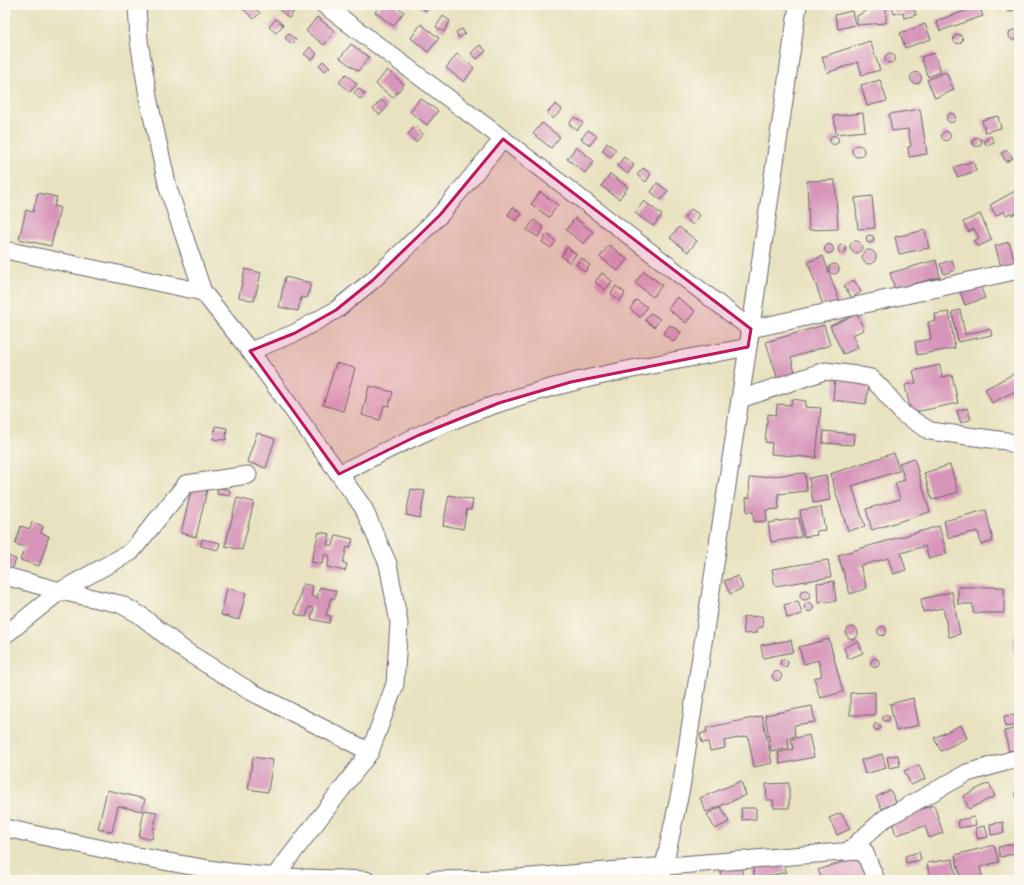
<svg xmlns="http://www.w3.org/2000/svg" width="1024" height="885" viewBox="0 0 1024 885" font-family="Mali,sans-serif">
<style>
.building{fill:#d795ba}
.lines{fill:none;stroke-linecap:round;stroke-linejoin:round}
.minor-casing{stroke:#67656a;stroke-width:19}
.minor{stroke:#fff;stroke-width:17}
.marked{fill:#c2185b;fill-opacity:0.2;stroke:#c2185b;stroke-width:3;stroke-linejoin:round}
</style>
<rect width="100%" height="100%" fill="#fbf7ec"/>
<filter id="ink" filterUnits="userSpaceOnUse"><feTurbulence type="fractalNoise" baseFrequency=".025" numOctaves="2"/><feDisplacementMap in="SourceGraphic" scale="8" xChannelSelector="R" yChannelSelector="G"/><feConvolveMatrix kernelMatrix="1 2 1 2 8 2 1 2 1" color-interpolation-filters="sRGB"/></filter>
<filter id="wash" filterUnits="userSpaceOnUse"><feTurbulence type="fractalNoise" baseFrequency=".012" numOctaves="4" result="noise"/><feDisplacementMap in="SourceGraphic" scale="16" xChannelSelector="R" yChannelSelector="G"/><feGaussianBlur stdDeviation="0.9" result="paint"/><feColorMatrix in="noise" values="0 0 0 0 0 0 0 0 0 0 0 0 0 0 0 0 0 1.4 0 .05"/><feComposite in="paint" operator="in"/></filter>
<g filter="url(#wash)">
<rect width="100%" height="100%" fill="#e8e2c0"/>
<g id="blocks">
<g class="building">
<path d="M245,5H252L260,13L254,19L242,8Z"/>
<path d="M273,5H299L289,18Z"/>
<path d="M381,5H395L404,12L393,26L375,12Z"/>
<path d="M418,5H429L430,6L425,11Z"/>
<path d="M871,5H886V23L857,25V16L871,8Z"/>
<path d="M892,5H913L916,15L904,18L903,12L894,14Z"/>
<path d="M1006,5H1019V8L1008,12Z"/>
<path d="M979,6L983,16L940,31L936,21Z"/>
<path d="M852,11L855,25L838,29L835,15Z"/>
<path d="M443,16L450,21L444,32L436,27Z"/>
<path d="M317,17L335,31L324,45L306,31Z"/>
<path d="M276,19L283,25L276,33L269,27Z"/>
<path d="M421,24L439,38L428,52L411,38Z"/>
<path d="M925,24L931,39L905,48L900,33Z"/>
<path d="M462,29L465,34L459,38L456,32Z"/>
<circle cx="1014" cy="35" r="5"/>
<path d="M289,34L296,40L292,44L285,38Z"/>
<circle cx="958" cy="39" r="4.5"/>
<path d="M870,41L880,70L862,75L858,62L827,73L822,57Z"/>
<path d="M351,44L369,57L358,71L340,58Z"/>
<path d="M480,45L486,51L477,59L471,53Z"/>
<path d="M310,47L317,54L312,60L304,54Z"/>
<path d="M934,53L941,72L928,77L921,57Z"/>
<circle cx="890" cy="58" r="5"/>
<path d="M457,54L474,68L464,82L446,68Z"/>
<path d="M323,61L330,67L325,71L319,65Z"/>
<path d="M387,70L404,84L393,98L376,84Z"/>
<path d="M946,72L954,90L935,98L927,80Z"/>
<circle cx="916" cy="78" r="5.5"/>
<path d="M346,74L357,84L350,92L339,82Z"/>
<path d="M880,80L887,101L867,106L861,85Z"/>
<path d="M358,88L365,94L360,99L354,93Z"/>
<path d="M420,98L438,111L427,125L410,112Z"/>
<path d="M381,100L388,106L380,115L373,109Z"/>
<path d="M556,104L562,110L553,119L547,113Z"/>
<path d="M920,109L927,154L909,157L908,147L911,146L908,129L892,131L889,114Z"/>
<path d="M863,113L865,131L836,134L834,116Z"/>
<circle cx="951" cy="118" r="4.5"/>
<path d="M998,116L1001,128L985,132L982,120Z"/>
<path d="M574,117L583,123L577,130L569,124Z"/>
<path d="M542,123L560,137L551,148L533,134Z"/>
<path d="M415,126L423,134L416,142L408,134Z"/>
<path d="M588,130L597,136L590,145L581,139Z"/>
<circle cx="946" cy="136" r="4.5"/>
<circle cx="834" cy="140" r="4.5"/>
<path d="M991,136L994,142L987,146L984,141Z"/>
<circle cx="977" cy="142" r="4.5"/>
<path d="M607,143L616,150L611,157L602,151Z"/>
<circle cx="858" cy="151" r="6"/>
<path d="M576,147L594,161L585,173L567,159Z"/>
<path d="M1007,150L1013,158L1006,162L1001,153Z"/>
<path d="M624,157L634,165L628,174L617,166Z"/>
<path d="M973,161L976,171L957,177L954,167Z"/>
<path d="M643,168L651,174L646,182L637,175Z"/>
<path d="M610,174L628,187L619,199L601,186Z"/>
<path d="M835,180L838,229L809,230L807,181Z"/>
<path d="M657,183L668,191L661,200L651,192Z"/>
<path d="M1015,191L1019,199V211L1012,215L1011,213L1006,215L1004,211L996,216L990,205Z"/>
<path d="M540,192L558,205L549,217L531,204Z"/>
<path d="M38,193L57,197L54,206L60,208L51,246L19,239L26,210L33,212Z"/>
<path d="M872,196L875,228L858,229L855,198Z"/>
<path d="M644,201L662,215L653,226L635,213Z"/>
<path d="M513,207L522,214L516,221L508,215Z"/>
<path d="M691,209L700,215L693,225L684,218Z"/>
<path d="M980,214L992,240L977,247L974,240L979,238L974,229L969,232L963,222Z"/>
<path d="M575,218L593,232L584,244L566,230Z"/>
<path d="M534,220L544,228L538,237L527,230Z"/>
<path d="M679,227L697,241L688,252L670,238Z"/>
<path d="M925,230L929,248L899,254L895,237Z"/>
<path d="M547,234L556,241L551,248L542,242Z"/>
<circle cx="870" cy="239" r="4"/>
<circle cx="856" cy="247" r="6"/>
<path d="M1009,242L1016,266L1002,270L995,246Z"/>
<circle cx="829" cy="249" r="4.5"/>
<circle cx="842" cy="249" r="4"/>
<path d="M609,245L627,259L618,271L600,257Z"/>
<path d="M567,247L576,254L570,263L561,256Z"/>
<circle cx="869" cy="257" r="7"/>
<path d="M823,256L840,303L824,308L808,262Z"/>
<path d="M581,258L590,265L585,272L576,265Z"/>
<path d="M936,260L940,277L895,289L890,273Z"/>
<path d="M952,260L955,270L944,274L940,264Z"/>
<circle cx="834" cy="269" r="5"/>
<path d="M245,269L261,273L254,301L239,297Z"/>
<path d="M644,271L662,285L653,297L635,283Z"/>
<path d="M602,273L612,281L605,290L595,282Z"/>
<path d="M285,277L311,283L307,298L301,297L298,311L279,307Z"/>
<path d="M854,280L861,292L852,298L844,286Z"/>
<path d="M979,284L985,298L965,305L960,291Z"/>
<path d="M616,286L625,293L620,301L611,294Z"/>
<path d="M677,297L695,311L686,323L668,309Z"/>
<path d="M636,300L647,307L640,317L630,309Z"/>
<path d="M960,310L965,334L990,329L992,335L958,342L952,312Z"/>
<path d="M949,312L955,348L917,355L915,342L931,339L928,322L936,321L935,314Z"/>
<path d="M651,313L660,319L654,327L645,320Z"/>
<path d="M857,314L864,330L852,335L858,348L843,354L830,326Z"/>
<path d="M670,325L681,332L674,342L663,334Z"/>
<path d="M824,325L830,345L791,358L796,375L778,380L766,342Z"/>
<path d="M336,363L355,368L343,411L323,405Z"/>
<path d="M940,365L942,377L952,375L958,403L911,413L905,385L916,383L913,371Z"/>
<path d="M1013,374L1019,386V389L992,403L985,389Z"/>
<path d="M835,378L869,382L866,404L833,400Z"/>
<path d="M369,386L393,392L389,406L384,405L380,420L362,415Z"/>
<path d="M792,399L806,401L805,407L821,408L816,458L771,454L772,443L765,442L768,414L776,415L777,404L791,405Z"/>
<path d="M967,408L971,419L961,423L957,411Z"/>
<path d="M215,426L227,428L226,440L213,439Z"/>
<path d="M824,431L854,434L853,445L823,443Z"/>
<path d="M257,433L275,439L266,468L247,462Z"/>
<path d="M894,453L899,471L852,486L865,526L848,531L830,474Z"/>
<path d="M914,458L930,512L872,530L866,509L900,499L895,483L905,480L899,463Z"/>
<path d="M950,465L958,492L932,500L924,473Z"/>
<path d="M805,473L807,491L778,494L779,509L766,510L767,521L754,522L753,512H747L746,498L750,497L749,478Z"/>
<path d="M826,475L830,500L813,503L809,478Z"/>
<path d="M192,487L207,490L196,537L181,533Z"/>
<path d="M218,488L230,490L229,496L217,494Z"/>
<path d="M411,489L425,491L420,518L406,515Z"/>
<path d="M449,495L473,500L471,510L467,509L463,529L443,525Z"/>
<path d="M237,498L254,502L242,550L225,546Z"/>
<path d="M821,507L825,530L816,531L817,535L804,537L800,510Z"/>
<path d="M986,510L993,541L981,545L978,531L948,538L944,521Z"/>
<path d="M799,518L802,537L771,542L768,523Z"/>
<path d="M32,522L43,526L41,533L49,536L39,566L20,560L25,547L15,544L21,526L30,529Z"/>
<path d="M939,526L947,554L929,559L925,546L901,553L906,570L893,574L888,558L860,566L867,588L850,594L838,555Z"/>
<path d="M319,532L330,534L327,545L333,546L336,535L353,539L350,548L347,547L343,563L347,564L345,571L327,567L330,556L325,554L322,564L311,562Z"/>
<path d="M202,539L220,543L218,550L201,546Z"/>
<path d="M5,555L16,559L12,570L5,568Z"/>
<path d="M828,560L831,577L775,586L772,569Z"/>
<path d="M738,576L743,588L730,594L724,581Z"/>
<path d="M834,581L836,601L818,603L817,583Z"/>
<path d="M303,584L313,586L311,596L317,598L320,587L336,591L334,599L331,598L326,615L331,616L329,623L311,619L314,608L309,607L306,617L295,614Z"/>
<path d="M958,587H1004V613H973V604H958Z"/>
<path d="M227,588L246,593L239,620L221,615Z"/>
<circle cx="805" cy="595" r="5"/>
<path d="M952,592L960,634L949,637L943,608L923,612L921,599Z"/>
<path d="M798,601L802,614L787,618L784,605Z"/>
<circle cx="809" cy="607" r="4.5"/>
<path d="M762,616L763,627L757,628V633L744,634L743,617Z"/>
<path d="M1018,623H1019V667H1016V652L1013,651L1014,637H1017Z"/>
<circle cx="882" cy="631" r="4.5"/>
<circle cx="852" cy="633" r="6"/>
<path d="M829,639L843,692L820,698L814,678L822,676L818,660L804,664L799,647Z"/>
<path d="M791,640L793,652L763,658L761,645Z"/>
<path d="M858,641L863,653L848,659L844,648Z"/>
<circle cx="875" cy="663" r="4.5"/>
<circle cx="784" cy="663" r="4"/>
<circle cx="777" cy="676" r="4.5"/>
<path d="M5,690H9L6,705H5Z"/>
<path d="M875,692V715H850V693Z"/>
<path d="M913,698L919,725L896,731L890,704Z"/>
<path d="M812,706L815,722L794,725L795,736L788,738L789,748L771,751L765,715Z"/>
<circle cx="886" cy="718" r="3.5"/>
<path d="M1017,715L1018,725L1005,727L1004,716Z"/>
<path d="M762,716L772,763L754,767L748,736L724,741L725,748L710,751L708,742L702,743L700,734L707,732L706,728Z"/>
<circle cx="877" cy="727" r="3.5"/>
<path d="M961,725L967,738L941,751L934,738Z"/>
<path d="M1019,728V749L1009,751L1004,731Z"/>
<path d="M809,735L814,757L780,764L778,752L793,749L791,739Z"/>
<path d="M882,754L886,768L865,774L861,760Z"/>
<path d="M898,755L900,766L889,768L887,757Z"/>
<path d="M253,757L273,760L268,792L248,789Z"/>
<path d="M919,765L925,779L911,785L904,771Z"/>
<path d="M741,781L746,795L706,812L700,798Z"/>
<path d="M789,783V808H774L773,800H767L766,784Z"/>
<path d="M989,783L995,796L969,809L963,796Z"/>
<path d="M107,790L145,799L142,811L118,806L112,832L98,829Z"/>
<path d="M890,790L896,802L882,809L876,797Z"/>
<path d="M1019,790V806L1015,792Z"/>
<path d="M934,805L943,833L929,838L925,826L896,835L891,819Z"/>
<path d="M721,807L729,822L715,829L707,814Z"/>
<path d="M741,808H756V819L742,820Z"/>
<path d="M144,810L157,812L152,839L139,837Z"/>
<path d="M841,813L850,829L837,835L829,818Z"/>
<path d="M974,817L976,825L959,828L958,820Z"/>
<path d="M1003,822L1004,833L991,835L990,824Z"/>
<path d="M985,826L988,837L978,839L975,828Z"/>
<path d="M1016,843L1018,853L1000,857L998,847Z"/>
<path d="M994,845L999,862L980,867L983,880H961L955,855Z"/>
<path d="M919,852L921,860L906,863L905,856Z"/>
<path d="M861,856L868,878L862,880H822L818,870Z"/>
<path d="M779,859L787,872L755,879L752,865Z"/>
<path d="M953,859L957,880H938L937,878L930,879L927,863Z"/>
<path d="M740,862L744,880H722L719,867Z"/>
</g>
</g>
</g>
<g filter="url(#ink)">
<use href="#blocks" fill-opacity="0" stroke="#67656a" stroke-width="1"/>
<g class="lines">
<g class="minor-casing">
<g id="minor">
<path d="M137,5L139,41L149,102L168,188L203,292L250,351L363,507L388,564L399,623L395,684L370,752L275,876"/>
<path d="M324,5L503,139L751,329L1019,270"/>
<path d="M5,250L203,292"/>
<path d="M250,351L295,333L336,310L373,280L440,215L503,139"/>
<path d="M740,399L825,371L856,375L871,378L882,389L903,414L930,431L1006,441L1019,446"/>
<path d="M339,474C391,448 444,421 500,403C580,376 665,363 748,347"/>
<path d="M5,576L60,591L120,604L140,615L184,650L248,690L370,752"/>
<path d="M5,635L60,591L131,552L186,484L248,475"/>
<path d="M5,828C79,844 154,861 229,872C274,878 320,878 366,880"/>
<path d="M847,852L884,819L926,796L967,773L1019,758"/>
<path d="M432,880L505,879L582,873L841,852L864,851L876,880"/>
<path d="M661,880L681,788L748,347L798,5"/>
</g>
</g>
<use href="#minor" class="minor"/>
</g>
</g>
<path class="marked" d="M503,139L751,329L748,347L571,382L499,403L419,435L339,474L250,351L295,333L336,310L373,280L440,215Z"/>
<rect width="1024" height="885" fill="none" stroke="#fbf7ec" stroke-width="20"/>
</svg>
